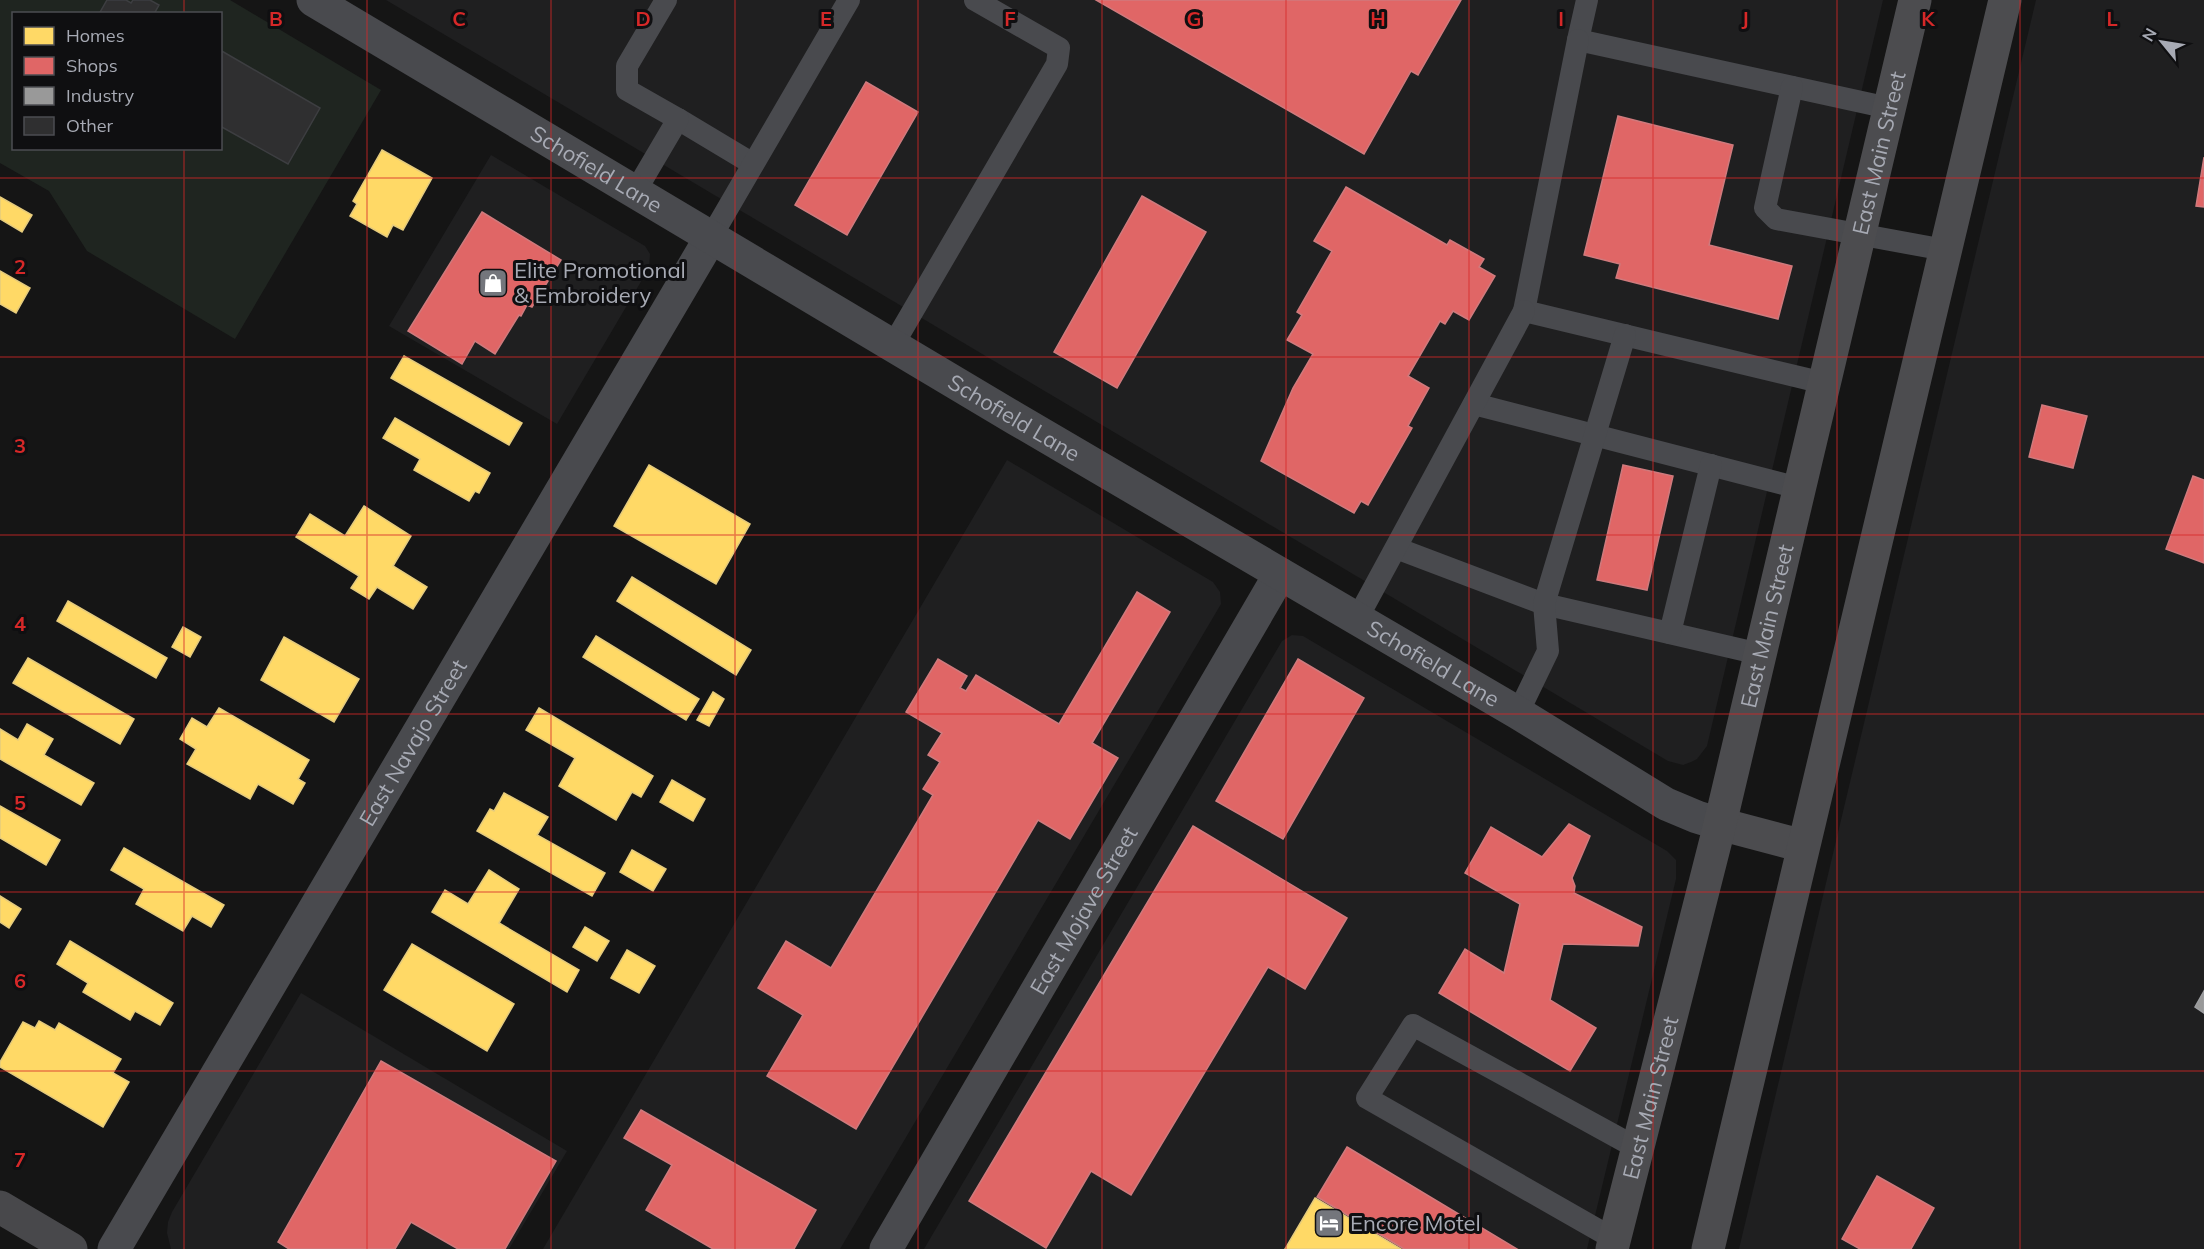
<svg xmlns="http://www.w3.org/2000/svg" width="2204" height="1249" viewBox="0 0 2204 1249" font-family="Mulish,sans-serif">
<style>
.built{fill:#1f1f20}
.green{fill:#1f2520;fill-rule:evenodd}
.homes{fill:#ffd966;stroke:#e5cb7d;stroke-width:1.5}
.shops{fill:#e06666;stroke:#cf7a7d;stroke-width:1.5}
.industry{fill:#999;stroke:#9d9ea1;stroke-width:1.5}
.building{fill:#2f2f30;stroke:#3d3e41;stroke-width:1.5}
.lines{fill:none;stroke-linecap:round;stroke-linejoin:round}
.service{stroke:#494a4e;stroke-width:22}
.minor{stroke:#494a4e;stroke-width:33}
.tertiary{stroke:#494a4e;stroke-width:33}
.secondary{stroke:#48484b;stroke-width:33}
.primary{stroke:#4c4c4f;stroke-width:33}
.grid{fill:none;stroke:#d62828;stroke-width:1.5;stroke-opacity:0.55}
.labels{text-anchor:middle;stroke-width:6;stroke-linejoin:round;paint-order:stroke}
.street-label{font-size:22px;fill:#a7aab4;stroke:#0f0f11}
.poi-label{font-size:22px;fill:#a7aab4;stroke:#0f0f11;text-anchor:start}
.grid-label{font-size:20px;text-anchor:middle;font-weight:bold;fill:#d62828;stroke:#0f0f11;stroke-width:6;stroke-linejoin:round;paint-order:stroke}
</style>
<rect width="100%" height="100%" fill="#151515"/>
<g class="built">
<path d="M386,0H1883L1707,746L1697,759L1691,762L1683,765L1668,761Z"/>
<path d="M2036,0H2204V1249H1739Z"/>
<path d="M491,155L645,246L650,254L649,268L557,424L389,326Z"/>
<path d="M1007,460L1213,582L1220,592L1221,604L840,1249H543Z"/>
<path d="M1292,635L1303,636L1667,851L1676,860V879L1587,1249H924L1282,641Z"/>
<path d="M301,993L567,1151L509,1249H171L167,1233L168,1222L172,1212Z"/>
</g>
<path class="green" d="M0,0H230L381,90L235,339L87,251L49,191L0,163ZM14,14H220V148H14Z"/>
<g class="homes">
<path d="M382,150L432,178L403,230L393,225L387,237L350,216L357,204L353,201Z"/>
<path d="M0,197L32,215L22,232L0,219Z"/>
<path d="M0,271L30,288L16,313L0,304Z"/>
<path d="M404,356L522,423L509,445L391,378Z"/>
<path d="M395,418L490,473L479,493L475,491L469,501L414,470L420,459L383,438Z"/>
<path d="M649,465L750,524L716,584L614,526Z"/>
<path d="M364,506L411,536L393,566L427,587L413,609L377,587L369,599L351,588L359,576L296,537L310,514L345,536Z"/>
<path d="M632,577L751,650L736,675L617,601Z"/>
<path d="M68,601L167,658L156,678L57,621Z"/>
<path d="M183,627L201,637L190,657L172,647Z"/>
<path d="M596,636L699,699L686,720L583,657Z"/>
<path d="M284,637L359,679L334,722L261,680Z"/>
<path d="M28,658L134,719L120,744L13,683Z"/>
<path d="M713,692L724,699L709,726L697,720Z"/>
<path d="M219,708L309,760L298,779L305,783L293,804L258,784L250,799L187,764L196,749L180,739L192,718L207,727Z"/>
<path d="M539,708L653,776L641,797L632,792L616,820L559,786L575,758L526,730Z"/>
<path d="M27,724L53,739L44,755L94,783L81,805L0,759V729L18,740Z"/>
<path d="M672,780L705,799L693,821L660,802Z"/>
<path d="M504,793L548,817L537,835L605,873L592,896L477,831L490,809L494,811Z"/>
<path d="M0,806L60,840L46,865L0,838Z"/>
<path d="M124,848L224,905L211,927L192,916L183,931L136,904L144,889L111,870Z"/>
<path d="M632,850L666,869L653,891L620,872Z"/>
<path d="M489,870L519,889L499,923L579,970L567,992L432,912L445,890L468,904Z"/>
<path d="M0,896L21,909L9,928L0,922Z"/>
<path d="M585,927L609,941L597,961L573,947Z"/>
<path d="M70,941L173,1003L160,1025L135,1011L130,1020L83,992L88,983L57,964Z"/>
<path d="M412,944L514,1004L487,1051L384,990Z"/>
<path d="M627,950L655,966L639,993L611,978Z"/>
<path d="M39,1021L55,1030L59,1023L121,1059L113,1073L129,1082L103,1127L0,1067V1062L23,1022L35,1028Z"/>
<path d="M1315,1198L1401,1249H1285Z"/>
</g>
<g class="shops">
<path d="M1096,0H1461L1418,75L1411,71L1364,154Z"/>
<path d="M866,82L918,112L847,235L795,205Z"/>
<path d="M1618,116L1733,145L1709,245L1792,266L1778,319L1616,278L1620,264L1584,255Z"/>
<path d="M2204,157V207L2196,206Z"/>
<path d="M1346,187L1447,245L1450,240L1484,259L1479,267L1495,276L1469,320L1453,311L1445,324L1440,321L1408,376L1429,388L1408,426L1412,428L1368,505L1361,501L1354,513L1261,461L1293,388L1313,354L1287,340L1302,315L1297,312L1332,251L1314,241Z"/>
<path d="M1142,196L1206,232L1117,388L1054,352Z"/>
<path d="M482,212L561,260L532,307L527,305L521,316L519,315L495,354L475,341L462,364L408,331Z"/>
<path d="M2042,405L2087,416L2073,468L2029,457Z"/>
<path d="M1623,465L1673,476L1647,590L1597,580Z"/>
<path d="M2193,476L2204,480V563L2166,549Z"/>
<path d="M1137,592L1170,612L1092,743L1118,758L1070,839L1038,820L856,1129L767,1076L803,1015L758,988L786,941L831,968L933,795L923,789L940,762L928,755L942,733L906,712L938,659L967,676L960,688L966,691L976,675L1059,724Z"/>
<path d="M1298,659L1364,698L1283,839L1216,801Z"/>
<path d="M1569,824L1590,836L1572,878L1575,886L1574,893L1642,927L1638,946L1563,944L1550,1000L1596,1028L1570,1071L1439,993L1465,949L1504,973L1520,904L1465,873L1491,827L1542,857Z"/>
<path d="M1193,826L1347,918L1305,989L1268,967L1131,1195L1091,1171L1046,1248L969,1201Z"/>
<path d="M381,1061L556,1161L505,1249H458L411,1222L395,1249H289L278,1242Z"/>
<path d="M641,1110L816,1210L794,1249H713L646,1210L672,1165L624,1138Z"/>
<path d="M1347,1147L1517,1249H1404L1317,1197Z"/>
<path d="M1877,1176L1934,1208L1911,1249H1860L1842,1239Z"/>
</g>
<path class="industry" d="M2204,991V1013L2195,1007Z"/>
<g class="building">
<path d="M107,0H126L131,3L133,0H150L159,5L154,14H99Z"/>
<path d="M220,50L320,108L288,164L220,126Z"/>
</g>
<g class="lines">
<g class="service">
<path d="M1587,0L1578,40L1889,108"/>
<path d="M1578,40L1524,311L1824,383"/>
<path d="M1792,87L1765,208L1776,219L1945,250"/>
<path d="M678,119L753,164"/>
<path d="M635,192L678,119L627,90V66L666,0"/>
<path d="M711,237L849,0"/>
<path d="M893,345L1057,64L1059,48L975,0"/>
<path d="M1474,404L1799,488"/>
<path d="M1396,548L1544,604L1760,654"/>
<path d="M1357,619L1524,311"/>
<path d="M1670,633L1711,465"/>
<path d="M1518,713L1548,651L1544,604L1625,335"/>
<path d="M1614,1239L1367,1098L1413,1025L1637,1148"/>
</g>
<g class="minor">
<path id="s1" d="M114,1249L711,237"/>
<path id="s2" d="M886,1249L1280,574"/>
</g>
<path class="tertiary" id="s3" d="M313,0L1016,419L1518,713L1666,804L1697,817L1720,824"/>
<path class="secondary" d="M0,1207L71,1249"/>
<g class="primary">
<path d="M1720,824L1803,846"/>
<path id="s4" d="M1612,1249L1720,824L1915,0"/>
<path d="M1708,1249L2005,0"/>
</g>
</g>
<path class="grid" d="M184,0V14M367,0V1249M551,0V1249M735,0V1249M918,0V1249M1102,0V1249M1286,0V1249M1469,0V1249M1653,0V1249M1837,0V1249M2020,0V1249M184,148V1249M0,178H2204M0,357H2204M0,535H2204M0,714H2204M0,892H2204M0,1071H2204"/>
<defs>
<g id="shop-square" transform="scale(1.5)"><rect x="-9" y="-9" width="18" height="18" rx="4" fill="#74767c" stroke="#0f0f11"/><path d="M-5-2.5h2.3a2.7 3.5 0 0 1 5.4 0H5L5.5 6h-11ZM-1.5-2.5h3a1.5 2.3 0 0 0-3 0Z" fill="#fff"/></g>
<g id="hotel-square" transform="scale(1.5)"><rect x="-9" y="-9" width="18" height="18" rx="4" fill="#74767c" stroke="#0f0f11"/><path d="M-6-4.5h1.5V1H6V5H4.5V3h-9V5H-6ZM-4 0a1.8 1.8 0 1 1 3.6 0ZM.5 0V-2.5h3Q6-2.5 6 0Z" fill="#fff"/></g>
</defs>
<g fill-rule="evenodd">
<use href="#shop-square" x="493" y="283"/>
<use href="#hotel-square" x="1329" y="1223"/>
</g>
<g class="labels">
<g class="street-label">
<text dy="8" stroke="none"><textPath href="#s4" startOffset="1128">East Main Street</textPath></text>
<text dy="8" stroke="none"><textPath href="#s3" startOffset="330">Schofield Lane</textPath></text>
<text dy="8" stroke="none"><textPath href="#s3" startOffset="816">Schofield Lane</textPath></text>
<text dy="8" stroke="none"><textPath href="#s4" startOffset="642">East Main Street</textPath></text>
<text dy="8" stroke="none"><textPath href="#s3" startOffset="1302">Schofield Lane</textPath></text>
<text dy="8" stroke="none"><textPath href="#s1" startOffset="588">East Navajo Street</textPath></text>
<text dy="8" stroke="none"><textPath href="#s2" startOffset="392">East Mojave Street</textPath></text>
<text dy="8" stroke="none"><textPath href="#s4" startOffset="156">East Main Street</textPath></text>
</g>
<g class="poi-label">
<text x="514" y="278">Elite Promotional<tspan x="514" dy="25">&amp; Embroidery</tspan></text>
<text x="1350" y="1231">Encore Motel</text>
</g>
</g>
<g class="grid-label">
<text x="276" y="26">B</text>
<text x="459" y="26">C</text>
<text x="643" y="26">D</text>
<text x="826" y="26">E</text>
<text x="1010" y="26">F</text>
<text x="1194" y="26">G</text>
<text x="1378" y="26">H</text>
<text x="1561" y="26">I</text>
<text x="1745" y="26">J</text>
<text x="1928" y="26">K</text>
<text x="2112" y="26">L</text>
<text x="20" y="274">2</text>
<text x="20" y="453">3</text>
<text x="20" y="631">4</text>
<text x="20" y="810">5</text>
<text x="20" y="988">6</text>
<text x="20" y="1167">7</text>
</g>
<rect x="12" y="12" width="210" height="138" fill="#0f0f11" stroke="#4c4d52" stroke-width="1.5"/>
<rect x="24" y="27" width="30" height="18" fill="#ffd966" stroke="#4c4d52" stroke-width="1.5"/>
<text x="66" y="42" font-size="18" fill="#a7aab4">Homes</text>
<rect x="24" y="57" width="30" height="18" fill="#e06666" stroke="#4c4d52" stroke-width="1.5"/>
<text x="66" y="72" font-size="18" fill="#a7aab4">Shops</text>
<rect x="24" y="87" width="30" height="18" fill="#999999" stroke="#4c4d52" stroke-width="1.5"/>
<text x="66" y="102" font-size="18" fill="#a7aab4">Industry</text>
<rect x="24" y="117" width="30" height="18" fill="#2f2f30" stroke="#4c4d52" stroke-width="1.5"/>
<text x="66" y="132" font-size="18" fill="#a7aab4">Other</text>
<g transform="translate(2162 42) rotate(300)" stroke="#0f0f11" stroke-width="4.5" paint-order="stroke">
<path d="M0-4.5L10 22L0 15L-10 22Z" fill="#a7aab4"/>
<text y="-9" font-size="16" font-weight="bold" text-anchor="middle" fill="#a7aab4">N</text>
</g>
</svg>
